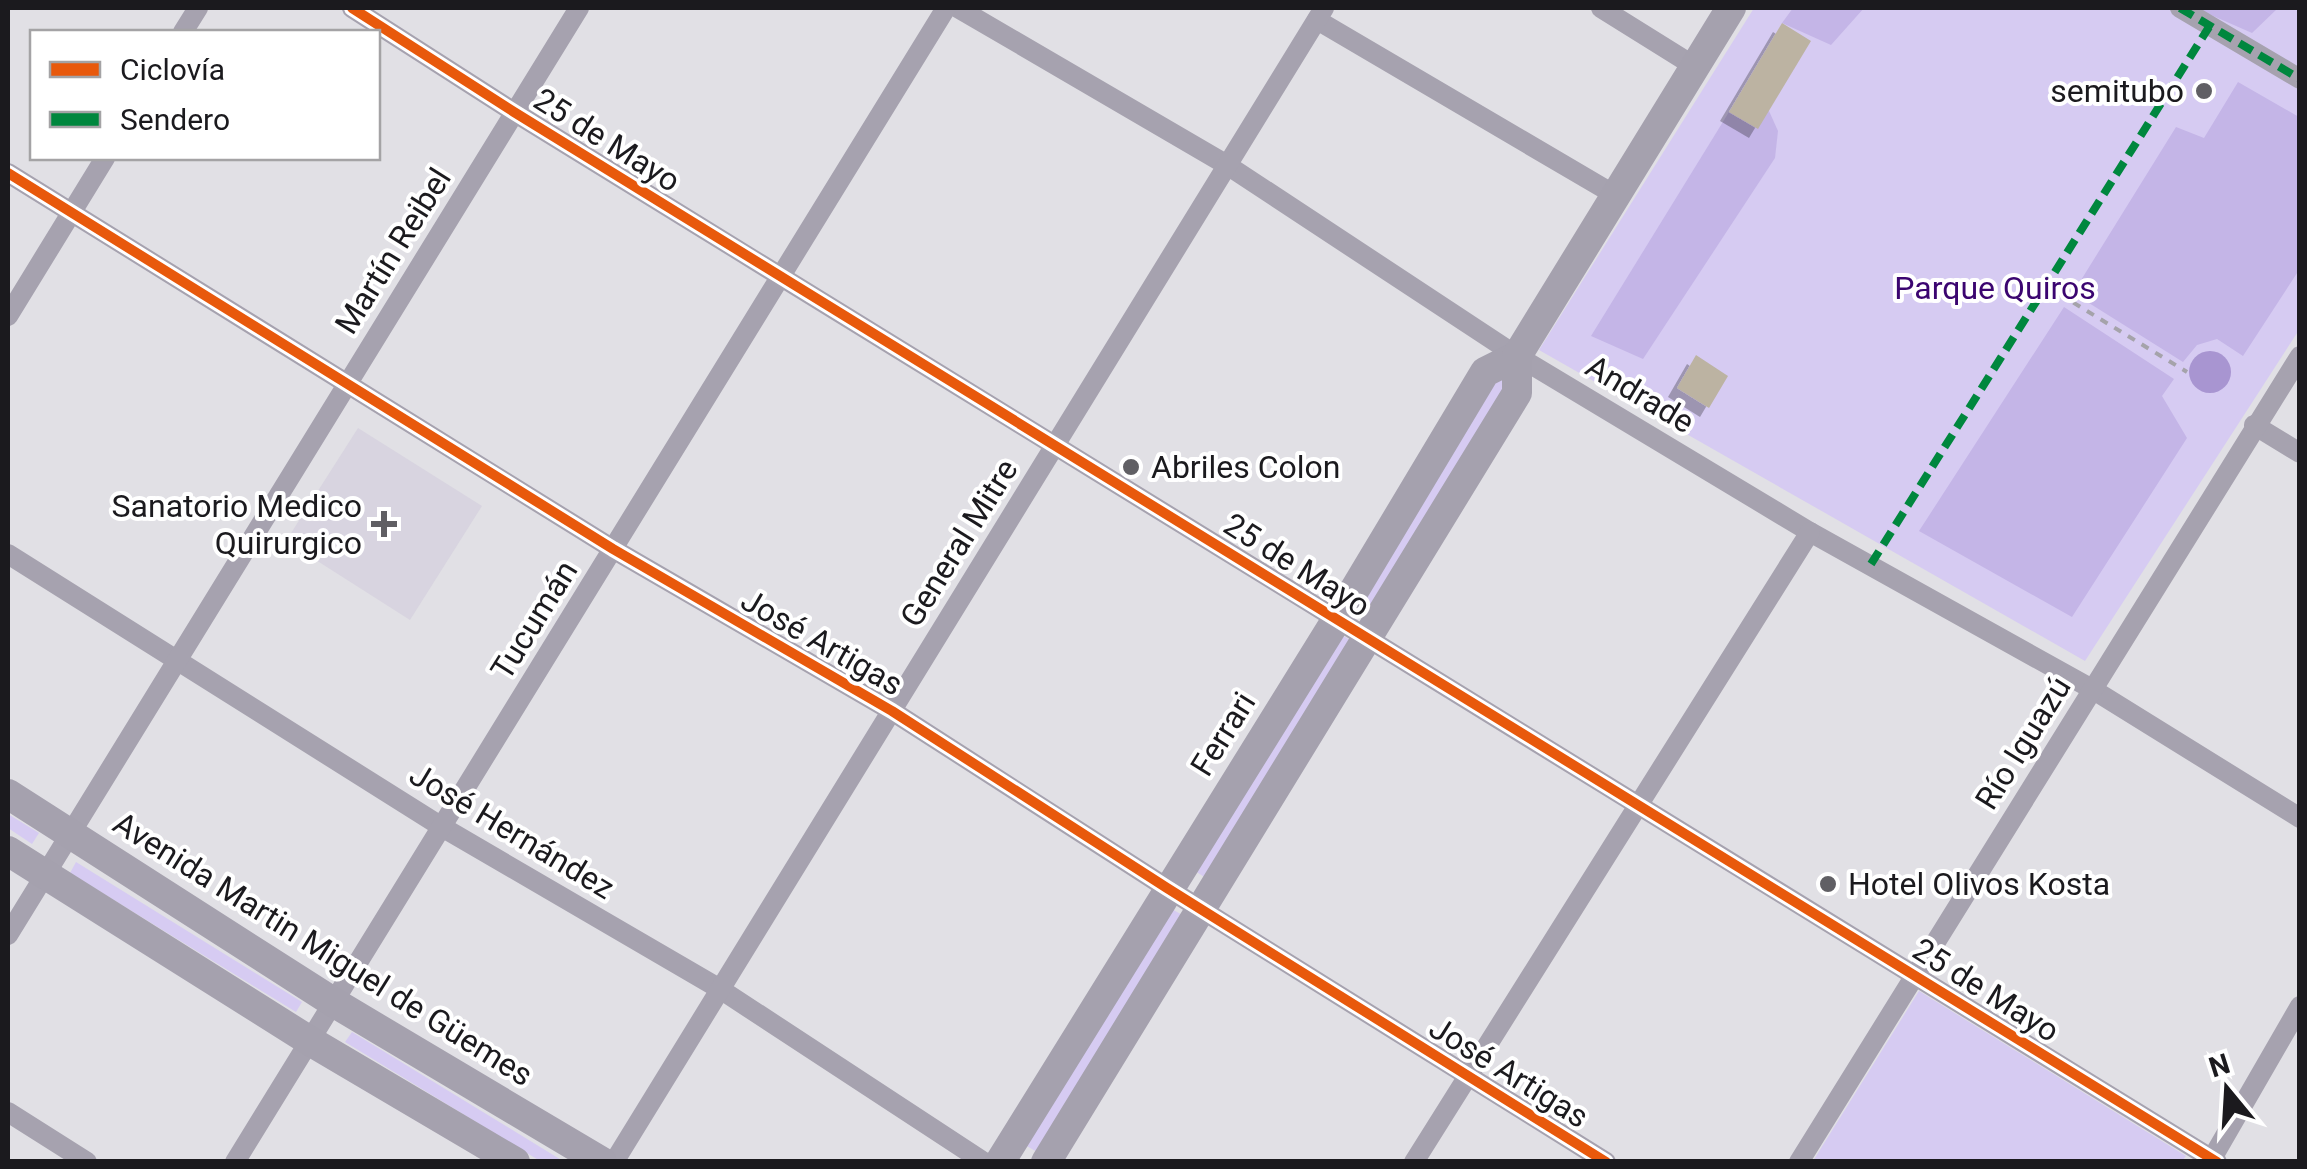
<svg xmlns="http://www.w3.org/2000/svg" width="2307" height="1169" viewBox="0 0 2307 1169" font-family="Roboto,sans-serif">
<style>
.built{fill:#d8d4e0}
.green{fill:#d6cbf2}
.forest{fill:#c4b5e7}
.water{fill:#a895d1}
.building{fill:#bcb3a2;filter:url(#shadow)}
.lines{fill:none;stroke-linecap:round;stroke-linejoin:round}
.path{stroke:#a5a3aa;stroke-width:4;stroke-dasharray:8 8;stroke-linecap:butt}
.street{stroke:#a6a2af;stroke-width:20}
.secondary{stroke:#a5a1ae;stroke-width:30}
.quiet{stroke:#00873e;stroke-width:8;stroke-dasharray:15 8;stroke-linecap:butt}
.cycleway-casing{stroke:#fff;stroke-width:16}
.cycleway{stroke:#e8590c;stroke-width:10}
.poi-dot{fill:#605f64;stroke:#fff;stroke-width:4}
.labels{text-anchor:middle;stroke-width:8;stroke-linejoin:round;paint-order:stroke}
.poi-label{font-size:32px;fill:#1b1a1e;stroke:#fff;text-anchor:end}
.street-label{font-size:32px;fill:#1b1a1e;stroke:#fff}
.park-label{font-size:32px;fill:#3b0570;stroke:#fff}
</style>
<defs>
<filter id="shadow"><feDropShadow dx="-9" dy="9" stdDeviation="0" flood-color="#0004"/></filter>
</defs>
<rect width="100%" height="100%" fill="#e1e0e5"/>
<path class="built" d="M358,428L482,506L410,620L286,541Z"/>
<g class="green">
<path d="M1754,8H2299V330L2085,661L1539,350Z"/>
<path d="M1503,366L1518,374L1372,611L1358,603Z"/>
<path d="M1340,634L1355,643L1209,880L1195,871Z"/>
<path d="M8,814L39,833L32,844L8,828Z"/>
<path d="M76,862L302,1002L296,1012L70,873Z"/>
<path d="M1170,908L1184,916L1039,1153L1025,1145Z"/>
<path d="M1919,991L2186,1156L2182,1161H1813Z"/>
<path d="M352,1032L563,1161H540L345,1042Z"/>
</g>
<g class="forest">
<path d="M1793,8H1864L1831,45L1782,23Z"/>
<path d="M2195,8H2278L2252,33Z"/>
<path d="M2238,82L2299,117V270L2243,356L2217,339L2197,345L2183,362L2073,293L2176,127L2204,138Z"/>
<path d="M1769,111L1778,131L1775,158L1643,359L1591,336L1729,112Z"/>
<path d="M2064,307L2174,379L2162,396L2187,438L2072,617L1919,531Z"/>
</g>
<circle class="water" cx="2210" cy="372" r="21"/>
<g class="building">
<path d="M1782,23L1811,41L1758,129L1729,112Z"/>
<path d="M1696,355L1728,376L1709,408L1677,388Z"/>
</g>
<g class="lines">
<path class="path" d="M2046,286L2187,372"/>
<g class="street">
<path d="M352,8L514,112L2217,1162"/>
<path d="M958,8L1227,165L1517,356L1810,532L2092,689L2300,818"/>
<path d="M1601,8L1694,66"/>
<path d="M2180,8L2300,79"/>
<path d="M1317,20L1615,195"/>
<path d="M183,32L198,8"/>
<path d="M8,173L613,549L892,711L1167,888L1606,1162"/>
<path d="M8,316L105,158"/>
<path d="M2254,425L2300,453"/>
<path d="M8,554L442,827L720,989L984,1162"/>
<path d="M8,935L579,8"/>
<path d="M8,1112L87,1162"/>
<path d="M235,1162L946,8"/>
<path d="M614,1162L1324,8"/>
<path d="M1414,1162L1810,532"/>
<path d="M1799,1162L2300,356"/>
<path d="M2210,1162L2300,1006"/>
</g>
<g class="secondary">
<path d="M8,794L333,1002L602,1162"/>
<path d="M8,851L310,1041L515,1162"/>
<path d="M1000,1162L1337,619L1485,372L1517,356"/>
<path d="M1046,1162L1517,393V356L1731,8"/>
</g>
<g class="quiet">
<path d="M2180,8L2300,79"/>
<path d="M1871,564L2209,27"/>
</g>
<g class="cycleway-casing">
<g id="cycleway">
<path d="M352,8L514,112L2217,1162"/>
<path d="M8,173L613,549L892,711L1167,888L1606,1162"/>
</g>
</g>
<use href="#cycleway" class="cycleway"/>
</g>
<g class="poi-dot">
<circle cx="2204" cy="91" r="10"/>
<circle cx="1131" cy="467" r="10"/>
<path d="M379 509h10v10h10v10h-10v10h-10v-10h-10v-10h10z"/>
<circle cx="1828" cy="884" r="10"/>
</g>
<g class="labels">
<g class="poi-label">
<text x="2184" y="102">semitubo</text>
<text x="1151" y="478" text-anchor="start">Abriles Colon</text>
<text x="362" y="517">Sanatorio Medico<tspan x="362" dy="37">Quirurgico</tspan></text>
<text x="1848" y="895" text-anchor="start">Hotel Olivos Kosta</text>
</g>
<g class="street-label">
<text transform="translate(607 140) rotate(32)" y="11">25 de Mayo</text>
<text transform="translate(393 251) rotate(-58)" y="11">Martín Reibel</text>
<text transform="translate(1640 394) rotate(31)" y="11">Andrade</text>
<text transform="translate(959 543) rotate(-58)" y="11">General Mitre</text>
<text transform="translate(1297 565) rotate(32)" y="11">25 de Mayo</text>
<text transform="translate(534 620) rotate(-58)" y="11">Tucumán</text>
<text transform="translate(822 642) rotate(30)" y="11">José Artigas</text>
<text transform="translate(1223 734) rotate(-58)" y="11">Ferrari</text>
<text transform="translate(2023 743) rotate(-58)" y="11">Río Iguazú</text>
<text transform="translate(512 831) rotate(31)" y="11">José Hernández</text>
<text transform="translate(323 949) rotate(32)" y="11">Avenida Martin Miguel de Güemes</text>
<text transform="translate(1986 990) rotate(32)" y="11">25 de Mayo</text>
<text transform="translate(1509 1072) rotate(32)" y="11">José Artigas</text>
</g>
<g class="park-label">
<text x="1995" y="299">Parque Quiros</text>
</g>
</g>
<rect width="2307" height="1169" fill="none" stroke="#1b1a1e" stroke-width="20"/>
<rect x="30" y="30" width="350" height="130" fill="#ffffff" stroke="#a4a3a5" stroke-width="2.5"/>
<rect x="50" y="62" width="50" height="15" fill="#e8590c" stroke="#a4a3a5" stroke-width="2.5"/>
<text x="120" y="80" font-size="30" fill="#1b1a1e">Ciclovía</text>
<rect x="50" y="112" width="50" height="15" fill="#00873e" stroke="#a4a3a5" stroke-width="2.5"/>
<text x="120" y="130" font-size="30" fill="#1b1a1e">Sendero</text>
<g transform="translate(2227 1089) rotate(342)" stroke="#ffffff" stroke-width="8" paint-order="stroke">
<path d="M0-8L18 38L0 25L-18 38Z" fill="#1b1a1e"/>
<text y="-15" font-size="28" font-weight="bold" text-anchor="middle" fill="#1b1a1e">N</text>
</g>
</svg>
